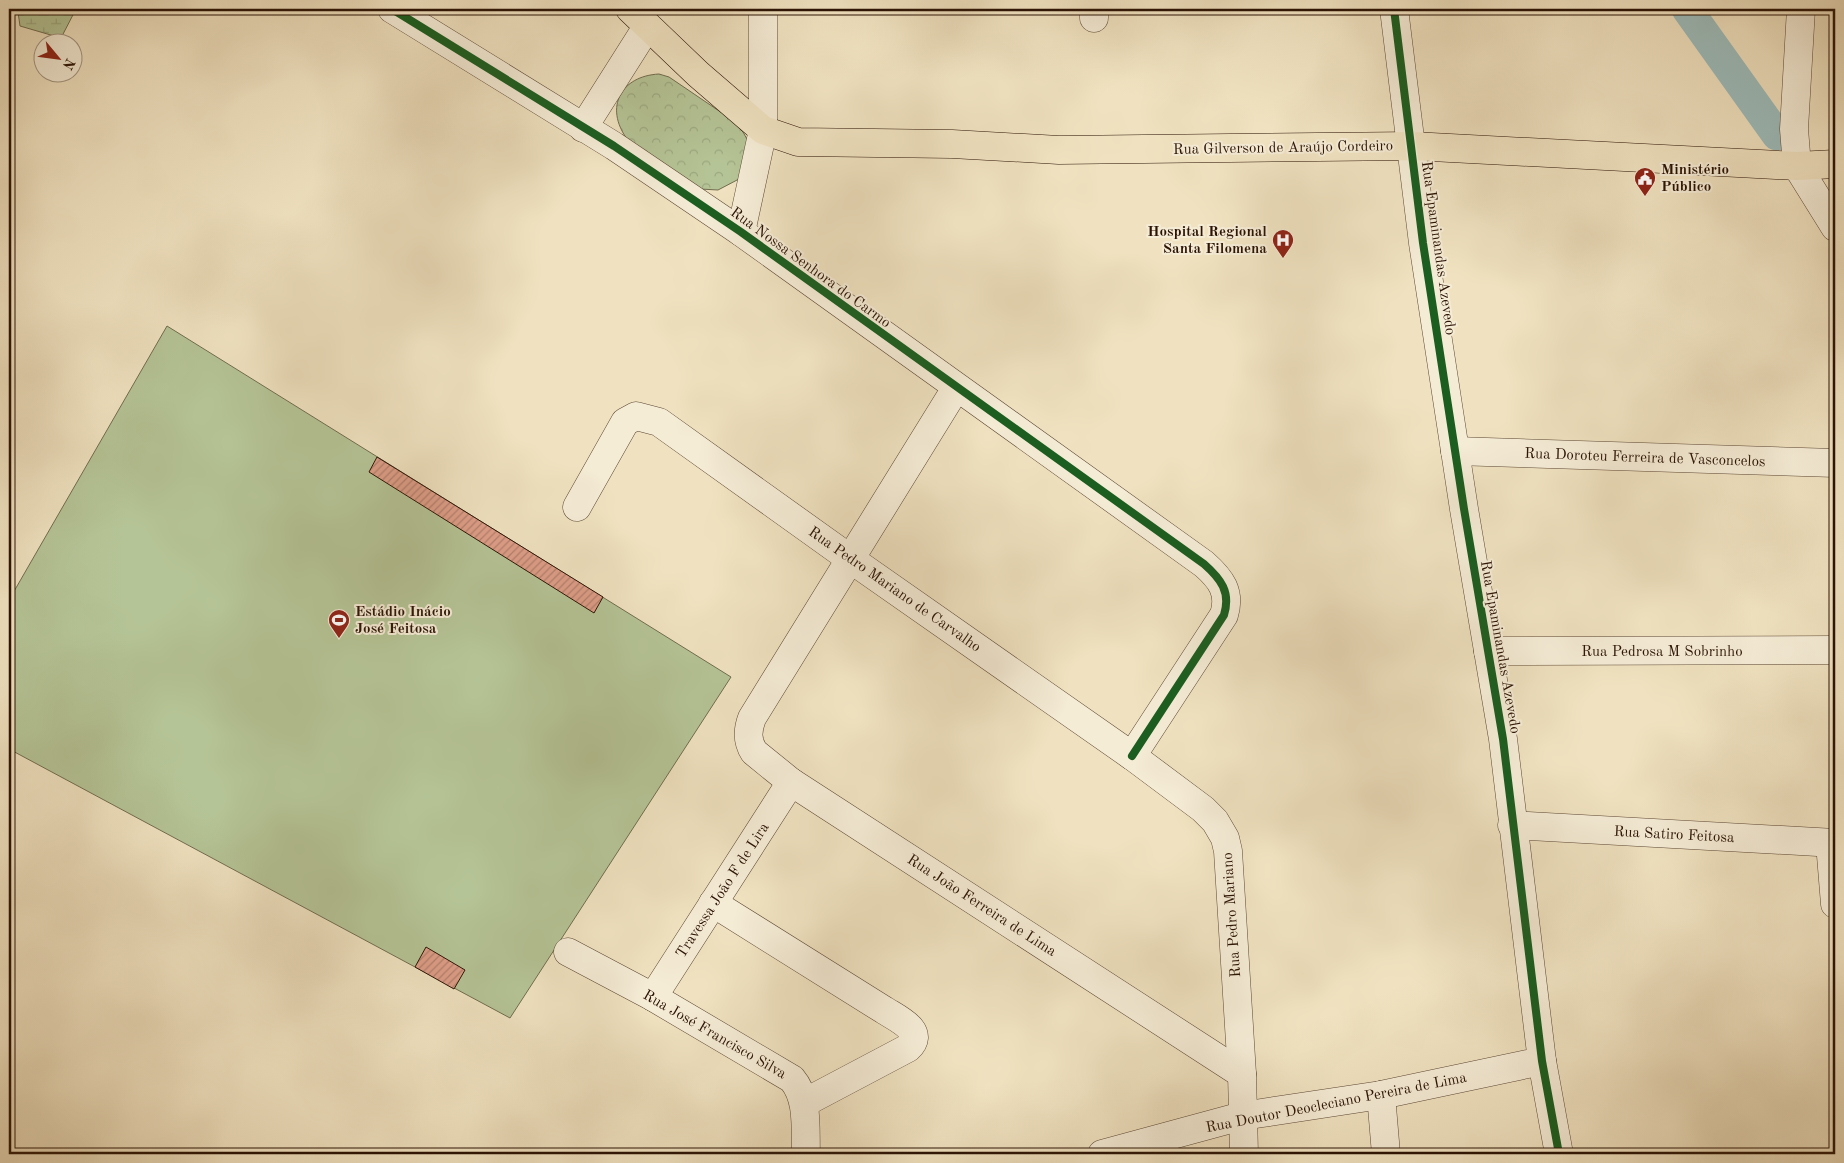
<svg xmlns="http://www.w3.org/2000/svg" width="1844" height="1163" viewBox="0 0 1844 1163" font-family="'Old Standard TT',serif">
<style>
.wetland{fill:url(#wetland-marsh);stroke:#706c4e}
.park{fill:url(#park-crowns);stroke:#706c4e}
.pitch{fill:#b5c496;stroke:#706c4e}
.lines{fill:none;stroke-linecap:round;stroke-linejoin:round}
.canal{stroke:#9dbcbb;stroke-width:31}
.building{fill:url(#building-hatch);stroke:#2b1305}
.minor-casing{stroke:#5c4734;stroke-width:29}
.major-casing{stroke:#2b1305;stroke-width:29}
.minor{stroke:#f5ecd6;stroke-width:28}
.major{stroke:#f0e2c0;stroke-width:28}
.cycleway-casing{stroke:#f5ecd6;stroke-width:11}
.cycleway{stroke:#1b5e20;stroke-width:8}
.labels{text-anchor:middle;stroke-width:4;stroke-linejoin:round;paint-order:stroke}
.street-label{font-size:15px;fill:#2b1305;stroke:#f5ecd6}
.poi-label{font-size:15px;font-weight:bold;fill:#2b1305;stroke:#f5ecd6;text-anchor:start}
</style>
<defs>
<pattern id="wetland-marsh" width="20" height="14" patternUnits="userSpaceOnUse" patternTransform="scale(1.25)"><rect width="20" height="14" fill="#b5c496"/><path d="M1 5h8M5 5V1M11 12h8M15 12V8" fill="none" stroke="#9ca880"/></pattern>
<pattern id="park-crowns" width="20" height="18" patternUnits="userSpaceOnUse" patternTransform="scale(1.25)"><rect width="20" height="18" fill="#b5c496"/><path d="M2 6a3 3 0 1 1 6 0M12 15a3 3 0 1 1 6 0" fill="none" stroke="#9ca880"/></pattern>
<pattern id="building-hatch" width="6" height="6" patternUnits="userSpaceOnUse" patternTransform="scale(1.25)"><rect width="6" height="6" fill="#de9e88"/><path d="M-1 1l2-2M0 6l6-6M5 7l2-2" fill="none" stroke="#b4806d"/></pattern>
</defs>
<rect width="100%" height="100%" fill="#f0e2c0"/>
<filter id="stains"><feTurbulence type="fractalNoise" baseFrequency=".004" numOctaves="4"/><feColorMatrix values="0 0 0 0 .2 0 0 0 0 .09 0 0 0 0 .02 0 0 0 .5 -.17"/></filter>
<radialGradient id="worn" r=".72"><stop offset=".6" stop-color="#630" stop-opacity="0"/><stop offset="1" stop-color="#630" stop-opacity=".3"/></radialGradient>
<path class="wetland" d="M12,9H76L61,38L20,26L18,12Z"/>
<path class="park" d="M659,74L669,77L728,117L743,132L748,141L739,179L718,190L700,189L627,139C604,107 621,76 659,74Z"/>
<path class="pitch" d="M167,326L731,677L510,1018L9,749V600Z"/>
<g class="lines">
<path class="canal" d="M1687,9L1777,135"/>
</g>
<g class="building">
<path d="M377,457L603,597L594,613L369,472Z"/>
<path d="M426,947L465,970L454,989L415,967Z"/>
</g>
<g class="lines">
<g class="minor-casing">
<g id="minor">
<path d="M392,9L614,146L741,232L1204,564C1221,579 1231,592 1224,615L1132,756"/>
<path d="M1394,9L1423,243L1464,509L1503,739L1542,1061L1559,1154"/>
<path d="M1801,9L1794,129L1797,166L1835,227"/>
<path d="M1094,18V9"/>
<path d="M583,128L647,27"/>
<path d="M741,232L763,130V9"/>
<path d="M956,388L752,718C747,731 747,741 754,752L791,782L1242,1074"/>
<path d="M1455,451L1835,463"/>
<path d="M577,507L625,422L636,416L659,422L849,558L1132,756L1203,809L1215,821L1225,838L1228,851L1242,1074L1244,1154"/>
<path d="M1488,651L1835,650"/>
<path d="M1512,825L1835,843"/>
<path d="M1830,843L1835,904"/>
<path d="M713,903L884,1010C896,1018 927,1031 908,1048L804,1103"/>
<path d="M568,952L653,997L792,1079C809,1099 805,1129 806,1154"/>
<path d="M653,997L791,782"/>
<path d="M1381,1095L1386,1154"/>
<path d="M1102,1154L1242,1116L1381,1095L1542,1061"/>
</g>
</g>
<g class="major-casing">
<path id="major" d="M630,9L698,74L763,130L798,142L952,144L1059,150L1412,146L1797,166L1835,164"/>
</g>
<use href="#minor" class="minor"/>
<use href="#major" class="major"/>
<g class="cycleway-casing">
<g id="cycleway">
<path d="M392,9L614,146L741,232L1204,564C1221,579 1231,592 1224,615L1132,756"/>
<path d="M1394,9L1423,243L1464,509L1503,739L1542,1061L1559,1154"/>
</g>
</g>
<use href="#cycleway" class="cycleway"/>
</g>
<defs>
<g id="civic-pin" transform="scale(1.125)"><path d="M0 17L-7.5 6A9.5 9.5 0 1 1 7.5 6Z" fill="#8f2418" stroke="#f5ecd6"/><path d="M-.6-6.5H3V-4.5H.6V-3L4-1V1h2V6H-6V1h2V-1L-.6-3ZM-1.2 2.5V6h2.4V2.5Z" fill="#fff"/></g>
<g id="hospital-pin" transform="scale(1.125)"><path d="M0 17L-7.5 6A9.5 9.5 0 1 1 7.5 6Z" fill="#8f2418" stroke="#f5ecd6"/><path d="M-5-5h3v3.5h4V-5h3V5h-3V1.5h-4V5h-3Z" fill="#fff"/></g>
<g id="stadium-pin" transform="scale(1.125)"><path d="M0 17L-7.5 6A9.5 9.5 0 1 1 7.5 6Z" fill="#8f2418" stroke="#f5ecd6"/><path d="M0-5a6.5 5 0 1 0 0 10a6.5 5 0 1 0 0-10ZM-3.5-1.8h7v3.6h-7Z" fill="#fff"/></g>
</defs>
<g fill-rule="evenodd">
<use href="#civic-pin" x="1645" y="178"/>
<use href="#hospital-pin" x="1283" y="240"/>
<use href="#stadium-pin" x="339" y="620"/>
</g>
<g class="labels">
<g class="street-label">
<text transform="translate(1283 147) rotate(-1)" y="5">Rua Gilverson de Araújo Cordeiro</text>
<text transform="translate(1439 248) rotate(82)" y="5">Rua Epaminandas Azevedo</text>
<text transform="translate(811 267) rotate(36)" y="5">Rua Nossa Senhora do Carmo</text>
<text transform="translate(1645 457) rotate(2)" y="5">Rua Doroteu Ferreira de Vasconcelos</text>
<text transform="translate(895 589) rotate(35)" y="5">Rua Pedro Mariano de Carvalho</text>
<text transform="translate(1501 647) rotate(80)" y="5">Rua Epaminandas Azevedo</text>
<text x="1662" y="656">Rua Pedrosa M Sobrinho</text>
<text transform="translate(1674 834) rotate(3)" y="5">Rua Satiro Feitosa</text>
<text transform="translate(722 890) rotate(-57)" y="5">Travessa João F de Lira</text>
<text transform="translate(982 905) rotate(33)" y="5">Rua João Ferreira de Lima</text>
<text transform="translate(1231 915) rotate(-94)" y="5">Rua Pedro Mariano</text>
<text transform="translate(715 1034) rotate(30)" y="5">Rua José Francisco Silva</text>
<text transform="translate(1336 1102) rotate(-11)" y="5">Rua Doutor Deocleciano Pereira de Lima</text>
</g>
<g class="poi-label">
<text x="1661" y="174">Ministério<tspan x="1661" dy="17">Público</tspan></text>
<text x="1267" y="236" text-anchor="end">Hospital Regional<tspan x="1267" dy="17">Santa Filomena</tspan></text>
<text x="355" y="616">Estádio Inácio<tspan x="355" dy="17">José Feitosa</tspan></text>
</g>
</g>
<rect width="1844" height="1163" fill="none" stroke="#f0e2c0" stroke-width="30"/>
<rect x="10" y="10" width="1824" height="1143" fill="none" stroke="#2b1305" stroke-width="2.5"/>
<rect x="15" y="15" width="1814" height="1133" fill="none" stroke="#2b1305"/>
<g transform="translate(58 58) rotate(119)"><circle r="24" fill="#f5ecd6" stroke="#a49582"/>
<path d="M0-4L9 19L0 12L-9 19Z" fill="#8f2418"/>
<text y="-8" font-size="14" font-weight="bold" text-anchor="middle" fill="#2b1305">N</text>
</g>
<rect width="100%" height="100%" filter="url(#stains)"/>
<rect width="100%" height="100%" fill="url(#worn)"/>
</svg>
